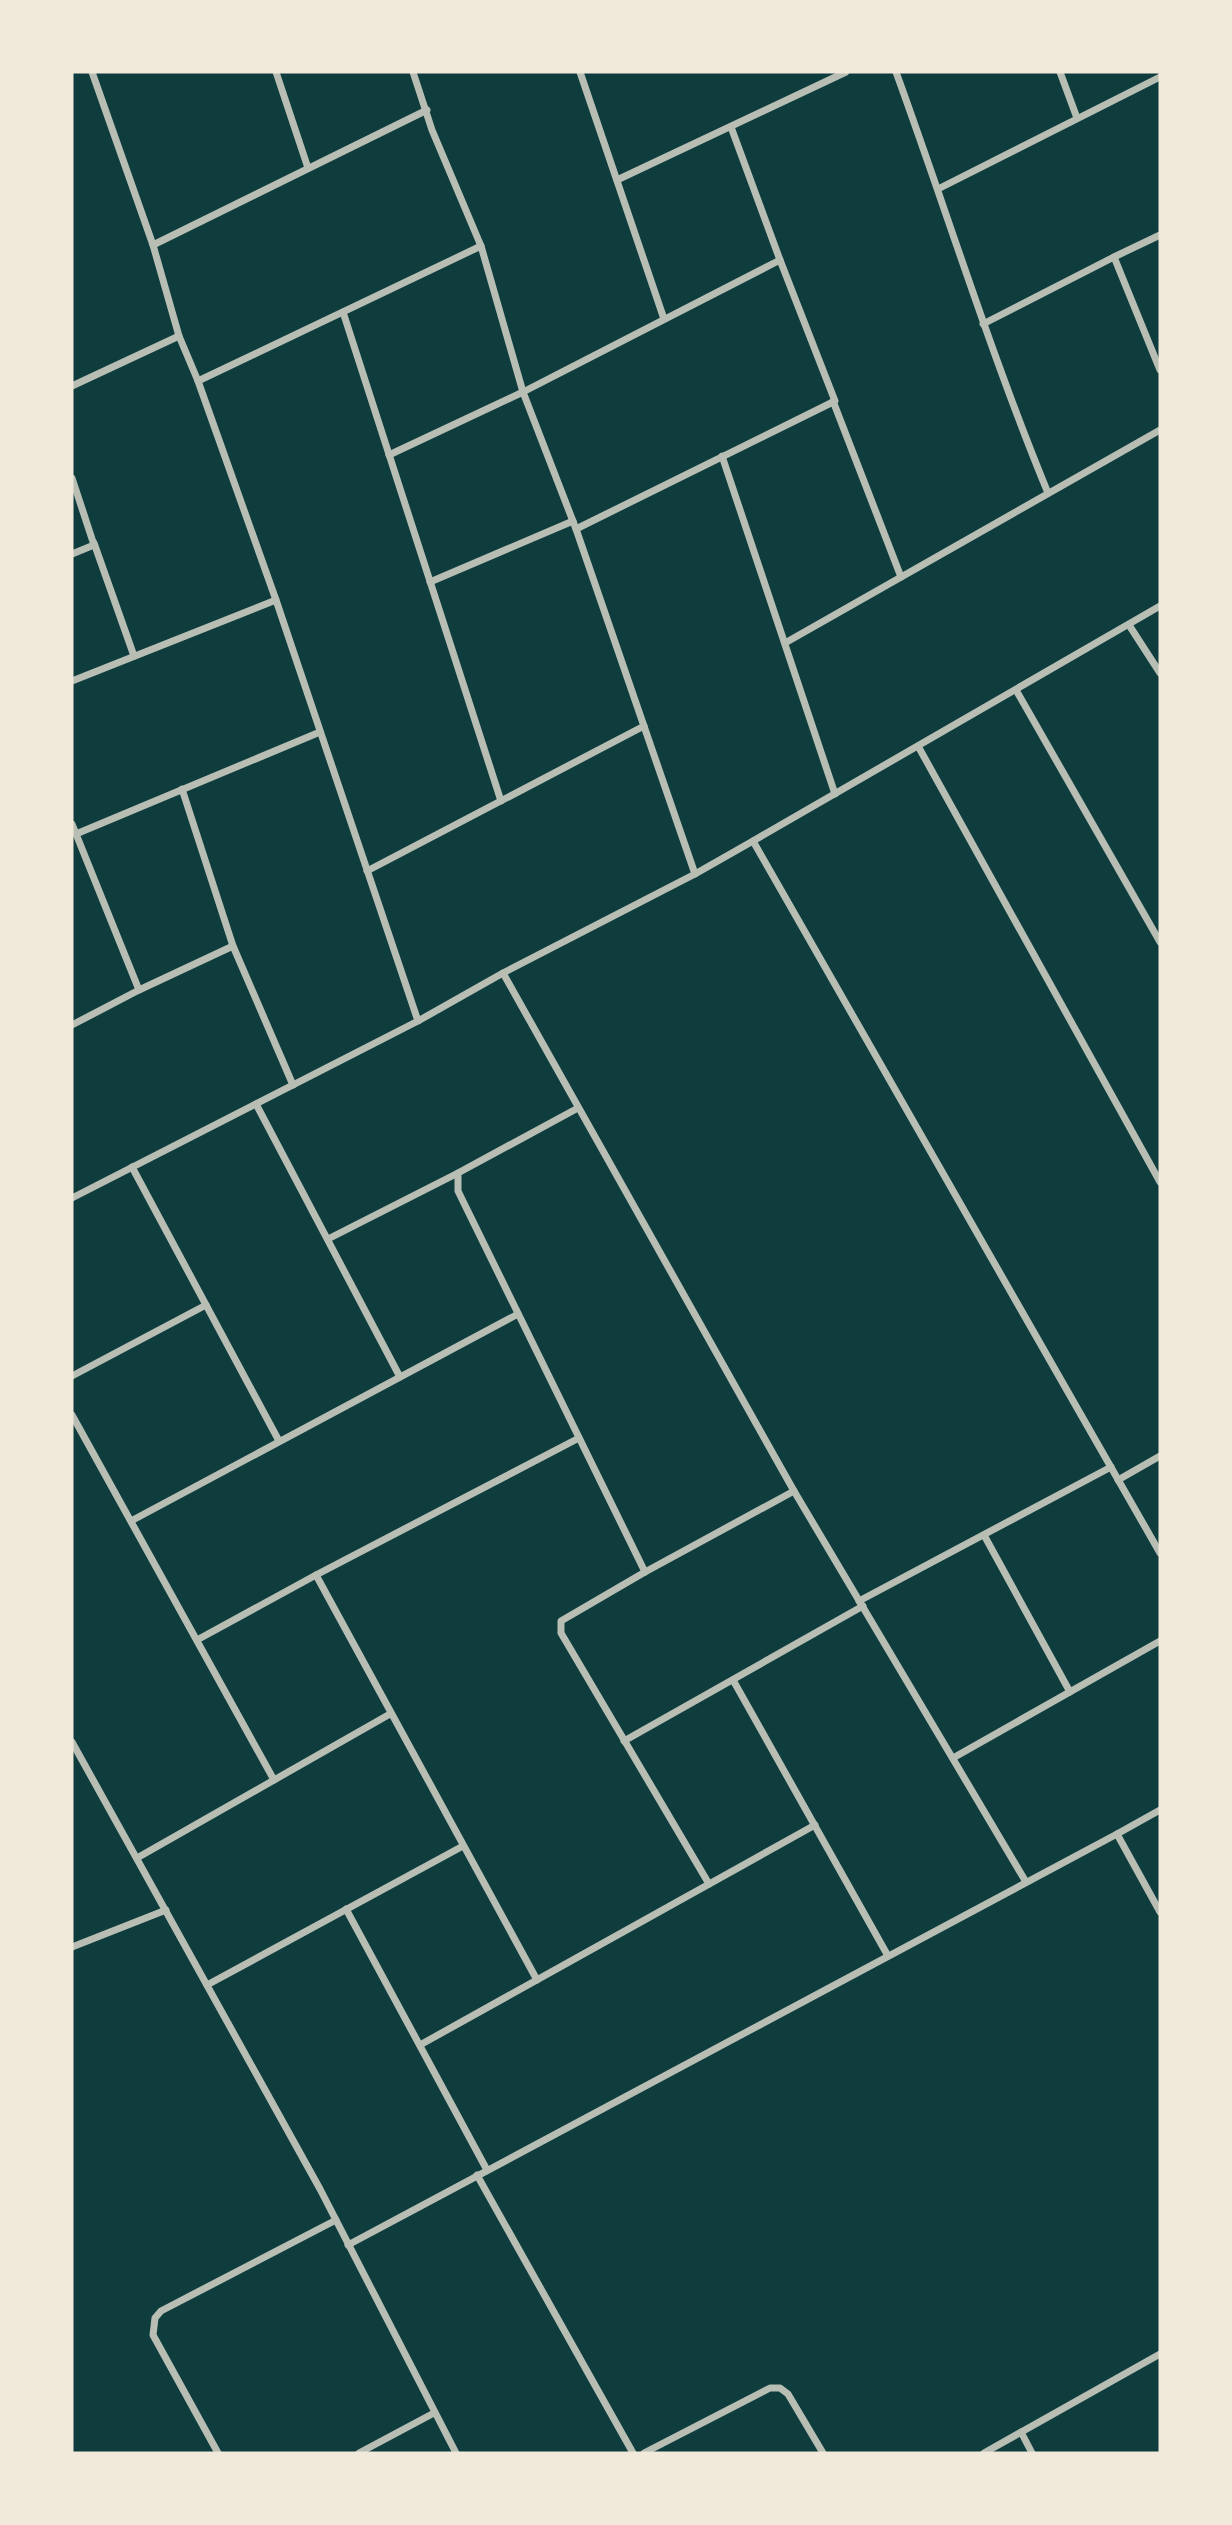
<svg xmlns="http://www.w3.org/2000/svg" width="1232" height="2525" viewBox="0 0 1232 2525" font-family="'Roboto Serif',serif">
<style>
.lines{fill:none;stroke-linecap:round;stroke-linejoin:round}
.minor{stroke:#b8beb3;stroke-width:7}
</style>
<rect width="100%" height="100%" fill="#0f3d3e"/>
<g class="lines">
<g class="minor">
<path d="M92,72L153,245L179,336L198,381L276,600L418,1021"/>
<path d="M276,72L308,168"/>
<path d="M413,72L432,130L481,246L523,392L576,529L695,874"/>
<path d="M580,72L664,319"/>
<path d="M896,72C947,212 991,355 1048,493"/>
<path d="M1060,72L1077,118"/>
<path d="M731,127L780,260"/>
<path d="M617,180L846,72"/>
<path d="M938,189L1160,77"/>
<path d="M153,245L427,110"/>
<path d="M1114,257L1160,235"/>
<path d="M343,312L501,801"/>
<path d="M983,324L1114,257L1160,370"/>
<path d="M198,381L481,246"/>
<path d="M72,386L179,336"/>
<path d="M833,401L901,577"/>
<path d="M389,455L523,392L780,260L835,401L576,529"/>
<path d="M722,456L835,794"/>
<path d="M72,478L94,545L72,554"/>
<path d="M94,543L134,656"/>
<path d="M430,582L573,521"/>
<path d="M1129,625L1160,673"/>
<path d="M785,643L1160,430"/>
<path d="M72,681L276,600"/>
<path d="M1016,690L1160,942"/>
<path d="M918,746L1160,1182"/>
<path d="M182,789L233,946"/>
<path d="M72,824L139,990"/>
<path d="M76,834L320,732"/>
<path d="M753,841L1160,606"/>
<path d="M367,871L644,726"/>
<path d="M72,1025L139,990L233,946L293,1085"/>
<path d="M256,1104L400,1377"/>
<path d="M578,1108L458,1173V1191L645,1572L794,1491"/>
<path d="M132,1167L279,1441"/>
<path d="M72,1198L418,1021L503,973"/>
<path d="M328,1239L458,1173"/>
<path d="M72,1376L206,1305"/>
<path d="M72,1415L274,1780"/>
<path d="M1118,1480L1160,1456"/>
<path d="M131,1521L518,1314"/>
<path d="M984,1535L1070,1692"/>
<path d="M645,1572L561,1621V1633L709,1884"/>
<path d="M316,1575L537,1980"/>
<path d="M859,1601L1111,1467"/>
<path d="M197,1640L316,1575L579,1438"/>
<path d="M733,1680L888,1956"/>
<path d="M624,1741L863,1606"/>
<path d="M72,1742L320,2189L456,2453"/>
<path d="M953,1758L1160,1641"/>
<path d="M1117,1834L1160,1810"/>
<path d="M137,1858L390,1714"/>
<path d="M1026,1882L794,1491L503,973L695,874L753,841L1160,1553"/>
<path d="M346,1909L487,2170"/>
<path d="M72,1947L166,1910"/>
<path d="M207,1985L463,1846"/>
<path d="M420,2045L815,1825"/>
<path d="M477,2175L633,2453"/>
<path d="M348,2245L1117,1834L1160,1912"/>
<path d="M1021,2432L1032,2453"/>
<path d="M218,2453L153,2335L155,2318L161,2311L336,2220"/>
<path d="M359,2453L434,2413"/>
<path d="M644,2453L770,2388H780L788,2394L823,2453"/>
<path d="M984,2453L1160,2354"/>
</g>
</g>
<rect width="1232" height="2525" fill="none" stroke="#f1e9da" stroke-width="147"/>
</svg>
